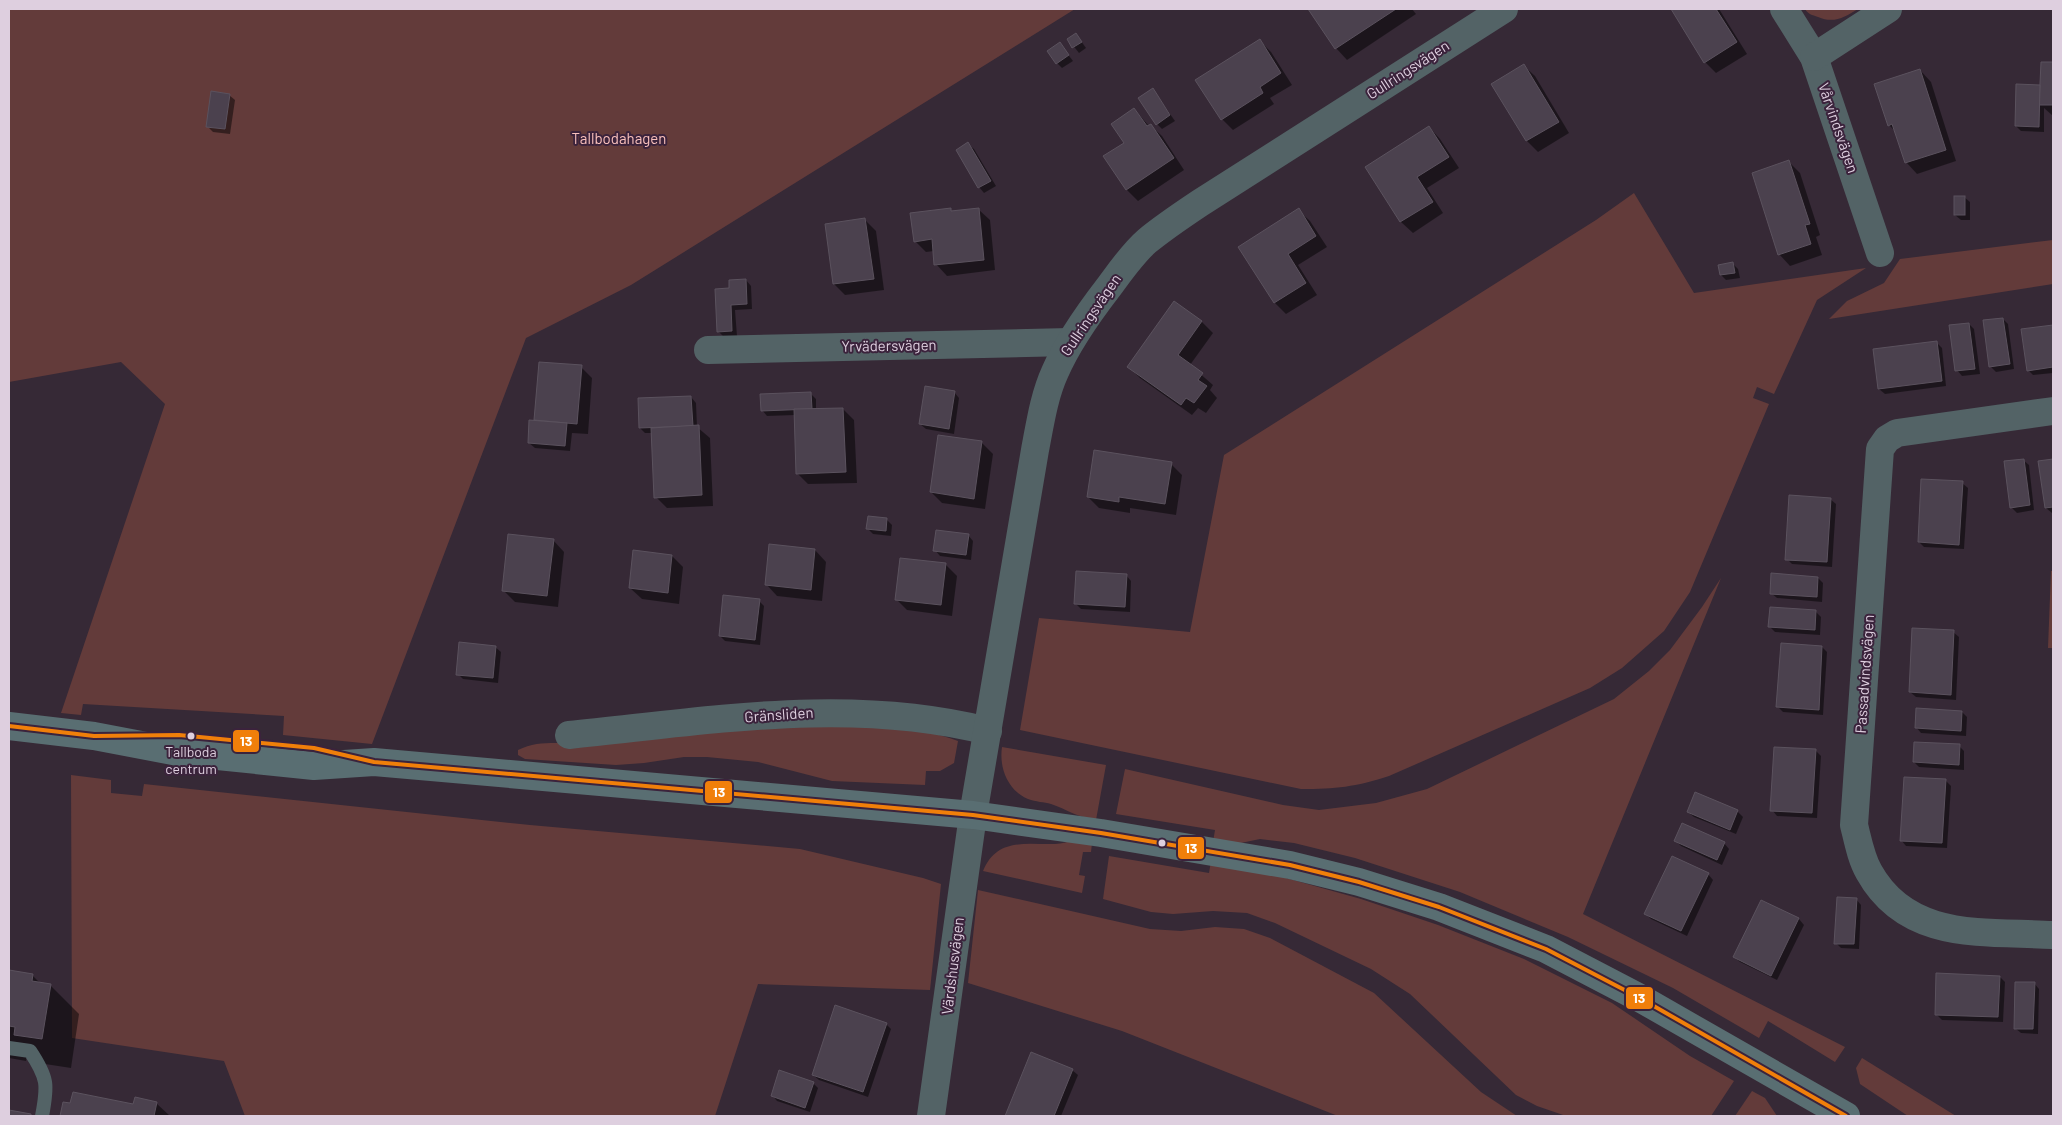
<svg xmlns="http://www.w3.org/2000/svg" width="2062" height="1125" viewBox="0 0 2062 1125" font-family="Barlow,sans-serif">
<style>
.green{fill:#633b3a}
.shadow{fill:#0007}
.building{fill:#4b414e;stroke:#5b525e}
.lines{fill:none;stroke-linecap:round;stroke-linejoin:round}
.lane{stroke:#536366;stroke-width:14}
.street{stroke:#536366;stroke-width:28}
.secondary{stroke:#596e72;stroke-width:28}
.bus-1-casing{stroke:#3b233c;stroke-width:8}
.bus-1{stroke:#f07f0a;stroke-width:4}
.bus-dot{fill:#decfdf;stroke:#3b233c;stroke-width:2}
.labels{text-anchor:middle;stroke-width:4;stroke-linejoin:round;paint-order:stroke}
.bus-label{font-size:14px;fill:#decfdf;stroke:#3b233c}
.street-label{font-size:15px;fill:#decfdf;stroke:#3b233c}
.park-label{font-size:15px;fill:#fac1bc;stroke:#3b233c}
.line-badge{stroke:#3b233c;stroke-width:2}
.badge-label{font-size:14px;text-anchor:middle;font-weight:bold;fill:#fff}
</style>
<rect width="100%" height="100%" fill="#362936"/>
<g class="green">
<path d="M9,9H1075L631,285L526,338L372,744L283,735L284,716L83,704L81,715L61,713L165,404L121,362L9,382Z"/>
<path d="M1805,9H1858C1845,17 1834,24 1818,17C1812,15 1808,14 1805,9Z"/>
<path d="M1634,193L1694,293L1866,268L1817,300L1774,394L1757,387L1753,398L1769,404L1690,592L1664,631L1622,668L1590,688L1389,776C1355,787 1336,789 1301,789L1020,730L1039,618L1190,632L1224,455L1596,220Z"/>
<path d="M2053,240V284L1829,319L1847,301L1884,283L1900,259Z"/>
<path d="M2051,571H2053V648H2048Z"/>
<path d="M1721,578L1583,914L1845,1047L1835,1062L1768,1021L1759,1038L1673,988L1568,937L1460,892L1355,858L1294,843L1260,839L1236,844L1213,842L1215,830L1116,814L1125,769L1283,805L1319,810L1376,803L1427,789L1614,699L1649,671L1670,650L1702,607Z"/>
<path d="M819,724C866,726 913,724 958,741L954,763L940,771H926L925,785L832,781L758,762L707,757H684L644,763L616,765L525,759L518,755V750C534,742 548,743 566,743Z"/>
<path d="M1002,747L1106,765L1096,820C1077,817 1068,810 1051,804C1044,802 1036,802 1028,799C1007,790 999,767 1002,747Z"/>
<path d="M71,775L111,780V793L142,796L144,784L530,825L800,849L923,878L941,884L930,990L758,984L715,1116H245L224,1061L72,1038Z"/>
<path d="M1075,840L1092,843L1091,852H1083L1079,875L1085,876L1082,893L983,871C997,837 1026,845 1055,844C1062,844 1069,841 1075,840Z"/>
<path d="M1109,856L1209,873L1211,861L1279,876L1361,899L1438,925L1524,959L1612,1003L1690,1056L1734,1081L1711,1116H1566L1537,1106L1516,1095L1410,994L1371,969L1275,923L1247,913L1213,911L1173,914L1151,912L1103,899Z"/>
<path d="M978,890L1150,929L1181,931L1215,927L1244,929L1270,938L1374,993L1481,1092L1517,1116H1338L1122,1031L968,983Z"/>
<path d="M1862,1058L1956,1116H1908L1860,1084L1856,1068Z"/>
<path d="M1752,1091L1765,1098L1777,1116H1735Z"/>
</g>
<g class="shadow">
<path d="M1310,9H1412L1416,14L1347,60L1336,48Z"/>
<path d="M1672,9H1719L1747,54L1716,73L1705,62Z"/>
<path d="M1076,34L1086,48L1079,53L1068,39Z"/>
<path d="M1260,41L1271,52L1292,85L1270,98L1274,104L1233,130L1222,119Z"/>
<path d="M1060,44L1073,61L1062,68L1057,63Z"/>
<path d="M2042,63H2053V116L2044,108V132L2021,131L2016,126L2041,88Z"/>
<path d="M1523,65L1535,76L1569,133L1538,152L1527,141L1493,84Z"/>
<path d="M1920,70L1931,82L1956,161L1917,174L1906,162L1896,132L1889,125Z"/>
<path d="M1153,90L1175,121L1162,129L1157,124Z"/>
<path d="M229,95L235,100L230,134L213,132L207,126Z"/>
<path d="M1134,109L1149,126L1150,125L1162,136L1184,170L1138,201L1127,190L1105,157L1125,143Z"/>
<path d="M1429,127L1440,139L1459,168L1427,188L1443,213L1413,233L1401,222L1367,167Z"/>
<path d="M968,144L974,149L996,186L984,193L979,187Z"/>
<path d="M1789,162L1800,173L1820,235L1816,237L1822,255L1790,266L1779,254Z"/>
<path d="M1964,197L1970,202V220H1961L1955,215Z"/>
<path d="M978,209L990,220L995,270L947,276L936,264L934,251L926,252L915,241Z"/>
<path d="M1298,210L1310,221L1327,247L1298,265L1317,295L1286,314L1275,303L1240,247Z"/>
<path d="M865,220L876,231L884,290L845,295L834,284Z"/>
<path d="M1732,263L1738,269L1740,278L1726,280L1721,275Z"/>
<path d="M746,280L751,286L752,309L735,310L737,336L724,337L718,331L731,290Z"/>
<path d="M1174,303L1202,322L1213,333L1190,365L1213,385L1210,390L1217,398L1206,413L1198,408L1192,415L1140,378L1129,367Z"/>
<path d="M2003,319L2008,324L2014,369L1996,372L1990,366Z"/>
<path d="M1969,324L1974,329L1980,374L1962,376L1957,370Z"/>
<path d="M2053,326V373L2033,375L2028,370L2022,330Z"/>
<path d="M1936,342L1942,348L1946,386L1885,394L1879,389Z"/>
<path d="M581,367L592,378L588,434L572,433L570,451L535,448L529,443L537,422L535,419Z"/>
<path d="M954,392L959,398L954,434L926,429L920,424Z"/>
<path d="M810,393L816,399V410L843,409L854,420L857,483L808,484L797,473L795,415L767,416L762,410Z"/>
<path d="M691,397L696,403L697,427L710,438L713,506L667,508L656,497L653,433H645L640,428Z"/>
<path d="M982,443L993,454L985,509L942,503L931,492Z"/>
<path d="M2023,460L2029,465L2034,510L2017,513L2011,507Z"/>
<path d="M2053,460V513H2052L2046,508L2040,462Z"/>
<path d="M1171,464L1182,475L1176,515L1130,508V513L1099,508L1088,497Z"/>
<path d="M1962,483L1968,488L1964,549L1924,547L1919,542Z"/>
<path d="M1830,499L1836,504L1832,567L1792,564L1787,559Z"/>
<path d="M887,520L892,525L891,536L873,534L868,529Z"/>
<path d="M968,535L973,541L971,560L940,556L935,550Z"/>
<path d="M553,540L564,552L558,607L515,602L504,591Z"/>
<path d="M815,550L826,562L822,601L777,596L766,584Z"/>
<path d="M672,556L683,567L679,604L642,599L630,588Z"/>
<path d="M946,565L957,576L952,616L907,610L896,599Z"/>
<path d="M1126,575L1131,581L1130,612L1081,609L1076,604Z"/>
<path d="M1818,578L1823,583L1822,602L1777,598L1771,593Z"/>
<path d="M759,601L764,606L760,645L725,641L720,636Z"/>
<path d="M1816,612L1821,617L1820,635L1775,632L1769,626Z"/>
<path d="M1953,632L1959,637L1956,700L1916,697L1910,692Z"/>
<path d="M495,647L501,652L498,683L463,679L458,674Z"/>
<path d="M1822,647L1827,652L1823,715L1783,712L1778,707Z"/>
<path d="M1962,712L1967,717L1966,736L1921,733L1916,727Z"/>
<path d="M1959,746L1964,751V770L1919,767L1914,762Z"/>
<path d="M1815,750L1821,756L1817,818L1777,816L1772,810Z"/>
<path d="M1945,780L1951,786L1947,848L1906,846L1901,840Z"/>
<path d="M1737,811L1743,817L1736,834L1694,817L1688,812Z"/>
<path d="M1675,840L1724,843L1729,849L1722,865L1681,846Z"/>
<path d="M1708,874L1713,880L1687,936L1651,919L1646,914Z"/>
<path d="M1856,899L1861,905L1859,949L1841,948L1836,943Z"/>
<path d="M1761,902L1799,919L1804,925L1777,980L1740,962L1734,957Z"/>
<path d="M9,972L32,975L41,984L50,985L79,1014L71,1068L45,1064L27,1053L26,1061L9,1058Z"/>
<path d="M2000,977L2005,982L2003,1022L1942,1020L1936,1014Z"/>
<path d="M2034,983L2039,989L2038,1034L2021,1033L2015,1028Z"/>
<path d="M886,1024L891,1029L868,1097L819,1080L813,1075Z"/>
<path d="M1031,1053L1072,1070L1078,1075L1061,1116H1006Z"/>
<path d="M813,1083L818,1088L810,1112L777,1101L772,1095Z"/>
<path d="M64,1103L134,1106L156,1103L170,1116H62Z"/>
</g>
<g class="building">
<path d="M1308,9H1396L1335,49Z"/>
<path d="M1671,9H1716L1737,42L1704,63Z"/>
<path d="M1076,33L1082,42L1072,48L1067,39Z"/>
<path d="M1260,39L1281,73L1260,87L1263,93L1221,120L1195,80Z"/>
<path d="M1060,42L1069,55L1056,64L1047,51Z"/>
<path d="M2041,62H2053V105H2039Z"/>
<path d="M1524,64L1559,122L1526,141L1491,84Z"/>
<path d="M1920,69L1946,150L1905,163L1892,124L1888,126L1874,84Z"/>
<path d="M2016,84L2040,85L2039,127L2015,126Z"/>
<path d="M1153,88L1170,115L1156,125L1138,98Z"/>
<path d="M211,91L230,94L225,129L206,127Z"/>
<path d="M1134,108L1147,126L1151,124L1174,158L1126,190L1103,156L1124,143L1111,124Z"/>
<path d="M1429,126L1449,157L1417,177L1433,202L1400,222L1365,167Z"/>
<path d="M968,142L991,181L978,188L956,150Z"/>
<path d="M1789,160L1810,224L1805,225L1811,244L1778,255L1752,173Z"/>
<rect x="1954" y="196" width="11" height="19"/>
<path d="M951,208V211L979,208L984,260L934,265L932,239L914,242L910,213Z"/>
<path d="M1299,208L1316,236L1288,254L1306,283L1274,303L1238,247Z"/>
<path d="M865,218L874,279L833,284L825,224Z"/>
<path d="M1733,262L1735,273L1720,275L1718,265Z"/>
<path d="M746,279L747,304L731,305L732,331L717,332L715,289L729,288V280Z"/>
<path d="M1174,301L1202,321L1178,355L1203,373L1198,380L1207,386L1194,403L1186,398L1181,405L1127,367Z"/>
<path d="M2003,318L2010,364L1989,367L1983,320Z"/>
<path d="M1969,323L1975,369L1955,371L1949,325Z"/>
<path d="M2053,325V367L2027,371L2021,329Z"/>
<path d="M1937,341L1942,381L1878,389L1873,349Z"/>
<path d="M539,362L582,365L577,424L534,420Z"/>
<path d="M925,386L955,391L949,429L919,424Z"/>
<path d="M811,392L812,409L761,411L760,394Z"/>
<path d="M691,396L693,426L639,428L638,398Z"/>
<path d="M843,408L846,472L796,474L794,409Z"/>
<path d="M529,420L567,423L565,446L528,443Z"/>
<path d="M699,425L702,495L654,498L651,428Z"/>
<path d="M938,435L982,441L974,499L930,492Z"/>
<path d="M1094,450L1172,462L1165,504L1119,497V502L1087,497Z"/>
<path d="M2024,459L2030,505L2010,508L2004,461Z"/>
<path d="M2053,459V507L2045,508L2038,461Z"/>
<path d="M1921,479L1963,481L1959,545L1918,542Z"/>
<path d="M1789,495L1831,498L1827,562L1785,560Z"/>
<path d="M868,516L887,518L886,531L866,529Z"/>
<path d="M936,530L969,534L966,555L933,551Z"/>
<path d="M508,534L554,539L547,596L502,591Z"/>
<path d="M769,544L815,549L811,590L765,585Z"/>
<path d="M633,550L672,555L668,593L629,588Z"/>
<path d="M900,558L946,563L941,605L895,600Z"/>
<path d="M1076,571L1127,574L1125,607L1074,604Z"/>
<path d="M1771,573L1818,577L1817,597L1770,594Z"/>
<path d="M723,595L760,599L755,640L719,636Z"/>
<path d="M1770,607L1816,610L1815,630L1768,627Z"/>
<path d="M1912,628L1954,630L1951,695L1909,692Z"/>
<path d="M459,642L496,646L493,678L456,675Z"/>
<path d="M1781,643L1822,646L1819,710L1776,707Z"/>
<path d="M1916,708L1962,711L1961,731L1915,728Z"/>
<path d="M1914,742L1960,744L1959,765L1913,762Z"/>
<path d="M1774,747L1816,749L1812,813L1770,811Z"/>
<path d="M1904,777L1946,779L1942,843L1900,841Z"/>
<path d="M1695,792L1738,810L1730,830L1687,812Z"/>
<path d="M1682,823L1725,842L1717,860L1674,841Z"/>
<path d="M1672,856L1709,873L1681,931L1644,914Z"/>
<path d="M1837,897L1857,898L1854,944H1834Z"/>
<path d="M1761,900L1799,918L1771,976L1733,957Z"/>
<path d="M9,970L33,974L32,981L51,984L42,1039L14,1035L15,1027L9,1026Z"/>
<path d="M1936,973L2000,976L1998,1017L1935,1015Z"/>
<path d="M2015,982H2035L2033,1029H2014Z"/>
<path d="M835,1005L887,1023L863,1092L812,1075Z"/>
<path d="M1031,1052L1073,1069L1054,1116H1005Z"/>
<path d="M779,1070L814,1082L805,1108L771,1096Z"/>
<path d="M73,1092L133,1104L135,1097L157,1102L154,1116H60L63,1102L70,1103Z"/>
<path d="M9,1110L31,1114V1116H9Z"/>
</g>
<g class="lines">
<path class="lane" d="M9,1048L30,1051C48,1078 48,1085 42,1116"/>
<g class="street">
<path d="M1784,9L1814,57L1880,253"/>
<path d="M1814,57L1888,9"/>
<path d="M708,350L1070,342"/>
<path d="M2053,411L1897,433L1887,439L1880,449L1854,825C1858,841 1861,858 1869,872C1908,942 1985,931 2053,935"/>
<path d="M569,735C709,721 849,696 988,731"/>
<path d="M931,1116L973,815L1035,450C1040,424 1044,396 1055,372C1068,342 1088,314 1108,288C1120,272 1132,254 1147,241C1164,227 1182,215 1200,203L1504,9"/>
</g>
<path class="secondary" d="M9,726L94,736L178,752L314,766L374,762L973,815L1101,833L1290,865L1359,882L1439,907L1546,949L1638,997L1846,1116"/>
<g class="bus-1-casing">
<path id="bus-1" d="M9,726L94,736L179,735L314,748L374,762L973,815L1101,833L1290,865L1359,882L1439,907L1546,949L1638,997L1846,1116"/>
</g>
<use href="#bus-1" class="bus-1"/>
</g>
<g class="bus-dot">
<circle cx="191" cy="736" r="4.5"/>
<circle cx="1162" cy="843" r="4.5"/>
</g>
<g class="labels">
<g class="bus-label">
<text x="191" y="757">Tallboda<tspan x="191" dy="17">centrum</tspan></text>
</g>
<g class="street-label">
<text transform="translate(1408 70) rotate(-33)" y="5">Gullringsvägen</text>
<text transform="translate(1838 128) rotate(71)" y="5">Vårvindsvägen</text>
<text transform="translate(1091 315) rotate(-56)" y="5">Gullringsvägen</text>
<text transform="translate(889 346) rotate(-1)" y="5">Yrvädersvägen</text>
<text transform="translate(1865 674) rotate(-86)" y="5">Passadvindsvägen</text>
<text transform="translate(779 715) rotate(-4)" y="5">Gränsliden</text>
<text transform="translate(953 966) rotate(-83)" y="5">Värdshusvägen</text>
</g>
<g class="park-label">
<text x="619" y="144">Tallbodahagen</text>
</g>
</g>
<g class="line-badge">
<rect x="232" y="729" width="28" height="24" rx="5" fill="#f07f0a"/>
<rect x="704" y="780" width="29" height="24" rx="5" fill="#f07f0a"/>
<rect x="1177" y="836" width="28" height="24" rx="5" fill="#f07f0a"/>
<rect x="1625" y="986" width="29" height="24" rx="5" fill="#f07f0a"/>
</g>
<g class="badge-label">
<text x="246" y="746">13</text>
<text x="719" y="797">13</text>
<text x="1191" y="853">13</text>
<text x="1639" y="1003">13</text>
</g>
<rect width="2062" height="1125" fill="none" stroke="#decfdf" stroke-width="20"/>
</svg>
